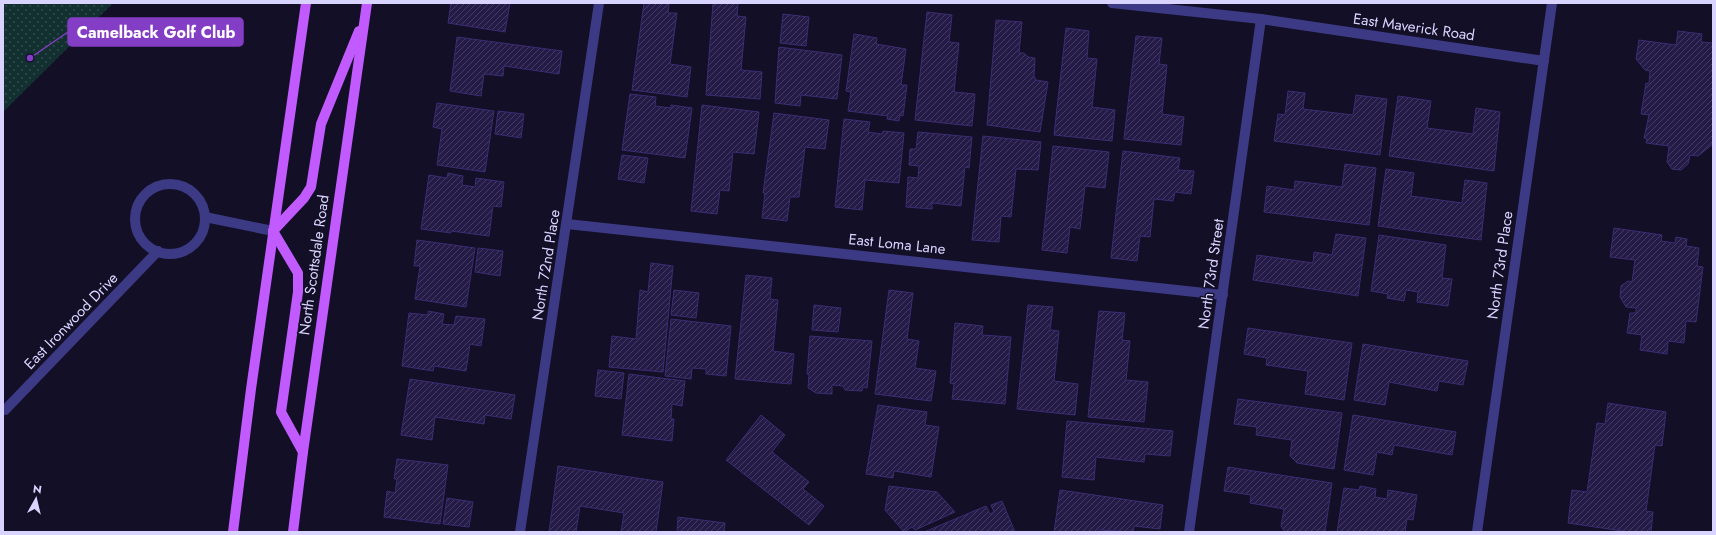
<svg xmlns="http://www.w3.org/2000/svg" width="1716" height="535" viewBox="0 0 1716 535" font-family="Jost,sans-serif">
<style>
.green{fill:url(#green-dots)}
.building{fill:url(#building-hatch);stroke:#3b2d73}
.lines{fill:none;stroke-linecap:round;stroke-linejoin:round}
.minor{stroke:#3d3a85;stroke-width:10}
.primary{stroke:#c25bff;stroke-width:10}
.labels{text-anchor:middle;stroke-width:3;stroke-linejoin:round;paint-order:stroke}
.street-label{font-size:15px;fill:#d9d4ff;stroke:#130f26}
.leader{fill:none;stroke:#843dc5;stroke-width:1.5}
.callout-dot{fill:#843dc5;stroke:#130f26;stroke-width:1.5}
.callout{fill:#843dc5;stroke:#843dc5;stroke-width:1.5}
.callout-label{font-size:16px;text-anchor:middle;font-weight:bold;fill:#fff}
</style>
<defs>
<pattern id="green-dots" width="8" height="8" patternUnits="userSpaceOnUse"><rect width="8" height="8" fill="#12302f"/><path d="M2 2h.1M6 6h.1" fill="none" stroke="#344d4e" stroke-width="1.8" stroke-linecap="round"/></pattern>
<pattern id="building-hatch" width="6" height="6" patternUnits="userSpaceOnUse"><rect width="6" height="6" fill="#241b47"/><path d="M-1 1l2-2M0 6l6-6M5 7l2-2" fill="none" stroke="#433b63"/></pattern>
</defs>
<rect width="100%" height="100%" fill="#130f26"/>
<path class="green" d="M3,3H113L3,112Z"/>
<g class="building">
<path d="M451,3H510L505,32L448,23Z"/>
<path d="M644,3H669L668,13H677L670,64L691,67L687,97L632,90Z"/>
<path d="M713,3H738L737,16L746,17L741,70L762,72L760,99L706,95Z"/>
<path d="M927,12L952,15L949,42L959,43L954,92L975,94L972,126L915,120Z"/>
<path d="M783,14L809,17L806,46L780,43Z"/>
<path d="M996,20L1022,22L1019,53H1024L1028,57L1035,58L1034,76L1036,80L1048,82L1040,132L987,125Z"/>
<path d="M1066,28L1089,31L1087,58L1097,59L1092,107L1115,110L1112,141L1054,135Z"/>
<path d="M1678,31L1702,34L1701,42L1713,43V144L1698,156L1690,155L1688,164L1681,170L1672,169L1667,162L1669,146L1646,143L1647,139L1644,138L1649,115L1641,114L1646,83L1649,84L1650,71L1645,70L1636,59L1639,40L1676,45Z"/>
<path d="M854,34L877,38L876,44L906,49L901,85H907L903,116L900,115L899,121L887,119L888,116L848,111L851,92L846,91Z"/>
<path d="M1136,36L1162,38L1159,64L1167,65L1162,114L1184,117L1181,145L1124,139Z"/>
<path d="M457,37L562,51L559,74L504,66L503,76L484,74L481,96L450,91Z"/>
<path d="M779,47L842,55L837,99L801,95L800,106L775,103Z"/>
<path d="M1288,91L1305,93L1303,109L1353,115L1356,95L1387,99L1380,155L1274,141L1278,114L1285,115Z"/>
<path d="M630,94L656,97L655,106L671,108V105L692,108L685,158L622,150Z"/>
<path d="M1398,96L1431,101L1427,128L1473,134L1476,108L1500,112L1494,171L1389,156Z"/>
<path d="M437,103L494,111L485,172L437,165L442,129L433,127Z"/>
<path d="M702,105L759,112L754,154L733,152L729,191L720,190L717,214L691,211Z"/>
<path d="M498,111L524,114L521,138L495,134Z"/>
<path d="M774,113L829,120L825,149L805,147L799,197H790L787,221L762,218L765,193H763Z"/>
<path d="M844,119L870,122L868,132L882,134L883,131L904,133L899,183L865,180L862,210L835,207Z"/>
<path d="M918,132L972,137L969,168L965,167L961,206L932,203V209L906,207L908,177L918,178L919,166L909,165L910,149H916Z"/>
<path d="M983,136L1041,142L1038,170L1016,169L1011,217L1001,216L999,242L972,240Z"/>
<path d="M1053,146L1109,152L1105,188L1085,186L1080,229L1070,227L1067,253L1042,250Z"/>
<path d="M1123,151L1180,158L1178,170L1194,171L1191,194L1175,192L1173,201L1154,199L1150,237L1140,236L1137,261L1111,258Z"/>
<path d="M622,155L648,158L644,183L618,179Z"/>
<path d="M1345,164L1376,168L1369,225L1264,212L1267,186L1294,190L1295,181L1342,187Z"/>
<path d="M1386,169L1414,173L1411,196L1462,203L1465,180L1487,183L1481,240L1378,226Z"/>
<path d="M448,173L463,176L462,185L475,187L476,178L504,182L501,207L493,206L489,236L451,231V233L421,229L429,175L447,178Z"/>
<path d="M1614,228L1662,235L1661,241L1675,243L1676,237L1687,239L1686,246L1699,248L1697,266L1703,267L1696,322L1686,321L1684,343L1668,341L1667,354L1640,350L1642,335L1627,333L1630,313H1636V308L1626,307L1620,297L1621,286L1628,281L1632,282L1635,260L1610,257Z"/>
<path d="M1336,234L1366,238L1358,296L1253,280L1257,255L1313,263L1314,252L1332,255Z"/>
<path d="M1379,235L1446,245L1442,278L1452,279L1448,306L1417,302L1418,292L1406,290L1404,301L1387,298L1388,294L1371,291Z"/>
<path d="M417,240L475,248L466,307L415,299L420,266H414Z"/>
<path d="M478,248L503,251L500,276L475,272Z"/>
<path d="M651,263L673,266L663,372L609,367L612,336L636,339L640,290L648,292Z"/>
<path d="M746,275L772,278L770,299L778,300L773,351L794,354L791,384L735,379Z"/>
<path d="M674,290L699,293L696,318L671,315Z"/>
<path d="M889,290L913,293L907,339L919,341L915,368L936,371L931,401L875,394Z"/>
<path d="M814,305L841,308L838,332L812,330Z"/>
<path d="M1028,305L1053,307L1050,330L1059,331L1054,381L1078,384L1075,415L1017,409Z"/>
<path d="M428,311L444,314L442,324L454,325L456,316L485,319L481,346L470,344L466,371L434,366L433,371L402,366L409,313L428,315Z"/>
<path d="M1099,311L1125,313L1122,340L1130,341L1126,380L1148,382L1144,422L1088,417Z"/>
<path d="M671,319L731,326L726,376L706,374V369L692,368L691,379L665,376Z"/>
<path d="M955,323L983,326L982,335L1011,337L1005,404L952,399L954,384L950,383Z"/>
<path d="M1248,328L1352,343L1344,400L1305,394L1308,371L1266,365L1267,358L1244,354Z"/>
<path d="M810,336L872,341L867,388L863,387L862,391L845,390L843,386L832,385V394L816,393L808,388L809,374H807Z"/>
<path d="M1363,344L1468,361L1463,385L1439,381L1437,391L1389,382L1385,405L1354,400Z"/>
<path d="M598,370L624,373L621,399L595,396Z"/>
<path d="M629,374L685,381L682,406L672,404L671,419H674L672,441L622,435Z"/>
<path d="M410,379L515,395L511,419L485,415L484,424L435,417L432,440L401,435Z"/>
<path d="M1238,399L1342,413L1334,469L1297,463L1290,456L1292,440L1256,435L1257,427L1234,424Z"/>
<path d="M1608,403L1666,412L1662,446L1655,445L1646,511L1653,512L1651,532H1629L1568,523L1572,490L1587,492L1597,423L1605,424Z"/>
<path d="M878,405L927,412L925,425L939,427L931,477L894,471L893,478L866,474Z"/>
<path d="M761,415L785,435L772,452L809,482L803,489L824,506L809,525L726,460Z"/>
<path d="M1353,415L1456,432L1452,455L1394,445L1392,455L1377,452L1373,475L1344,470Z"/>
<path d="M1067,421L1173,431L1170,456L1145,454L1144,462L1096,457L1094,480L1062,477Z"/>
<path d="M397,459L448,465L440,524L384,517L387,491L395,493L397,479H394Z"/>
<path d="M558,466L663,482L656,532H621L624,513L580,506L576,532H549Z"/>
<path d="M1228,467L1332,483L1325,532H1285L1281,526L1284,509L1250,503L1251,495L1224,491Z"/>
<path d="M889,486L937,492L955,512L915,530L912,527L904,532L885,510Z"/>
<path d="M1360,486L1376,489L1375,497L1387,499L1388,490L1417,495L1413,520L1407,519L1405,532H1337L1344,488L1359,490Z"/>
<path d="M1060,490L1163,505L1160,529L1134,526L1133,532L1099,530V532H1054Z"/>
<path d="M447,498L473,502L469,527L443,524Z"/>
<path d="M1002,501L1015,532H924L986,506L990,514L994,512L991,505Z"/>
<path d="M678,517L725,523L724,532H677Z"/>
</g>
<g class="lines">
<g class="minor">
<path d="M1112,3L1261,19L1544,61"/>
<circle cx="170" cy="219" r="35"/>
<path d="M205,217L273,231"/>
<path d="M567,224L1223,295"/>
<path d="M5,410L158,251"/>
<path d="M520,532L599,3"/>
<path d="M1189,532L1261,19"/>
<path d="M1477,532L1552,3"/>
</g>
<g class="primary">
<path d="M273,231L304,198L311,187L321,124L359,31"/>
<path d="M273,231L298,273V292L281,412L303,452"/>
<path d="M233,532L251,389L306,3"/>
<path d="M293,532L303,452L367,3"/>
</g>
</g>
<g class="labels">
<g class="street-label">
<text transform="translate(1414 27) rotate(8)" y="5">East Maverick Road</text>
<text transform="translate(897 244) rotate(6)" y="5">East Loma Lane</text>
<text transform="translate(314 265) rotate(-82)" y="5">North Scottsdale Road</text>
<text transform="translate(546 265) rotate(-81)" y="5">North 72nd Place</text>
<text transform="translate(1500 265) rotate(-82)" y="5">North 73rd Place</text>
<text transform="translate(1211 274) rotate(-82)" y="5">North 73rd Street</text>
<text transform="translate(71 321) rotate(-46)" y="5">East Ironwood Drive</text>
</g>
</g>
<path class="leader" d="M30 58L68 32"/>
<circle class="callout-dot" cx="30" cy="58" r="4"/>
<rect class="callout" x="68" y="18" width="175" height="28" rx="4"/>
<g class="callout-label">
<text x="156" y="38">Camelback Golf Club</text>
</g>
<rect width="1716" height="535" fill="none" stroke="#d9d4ff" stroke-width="8"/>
<g transform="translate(36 499) rotate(8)" stroke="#130f26" stroke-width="3" paint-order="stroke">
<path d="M0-3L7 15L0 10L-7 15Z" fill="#d9d4ff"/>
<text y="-6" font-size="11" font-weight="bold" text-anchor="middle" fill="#d9d4ff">N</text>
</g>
</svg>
